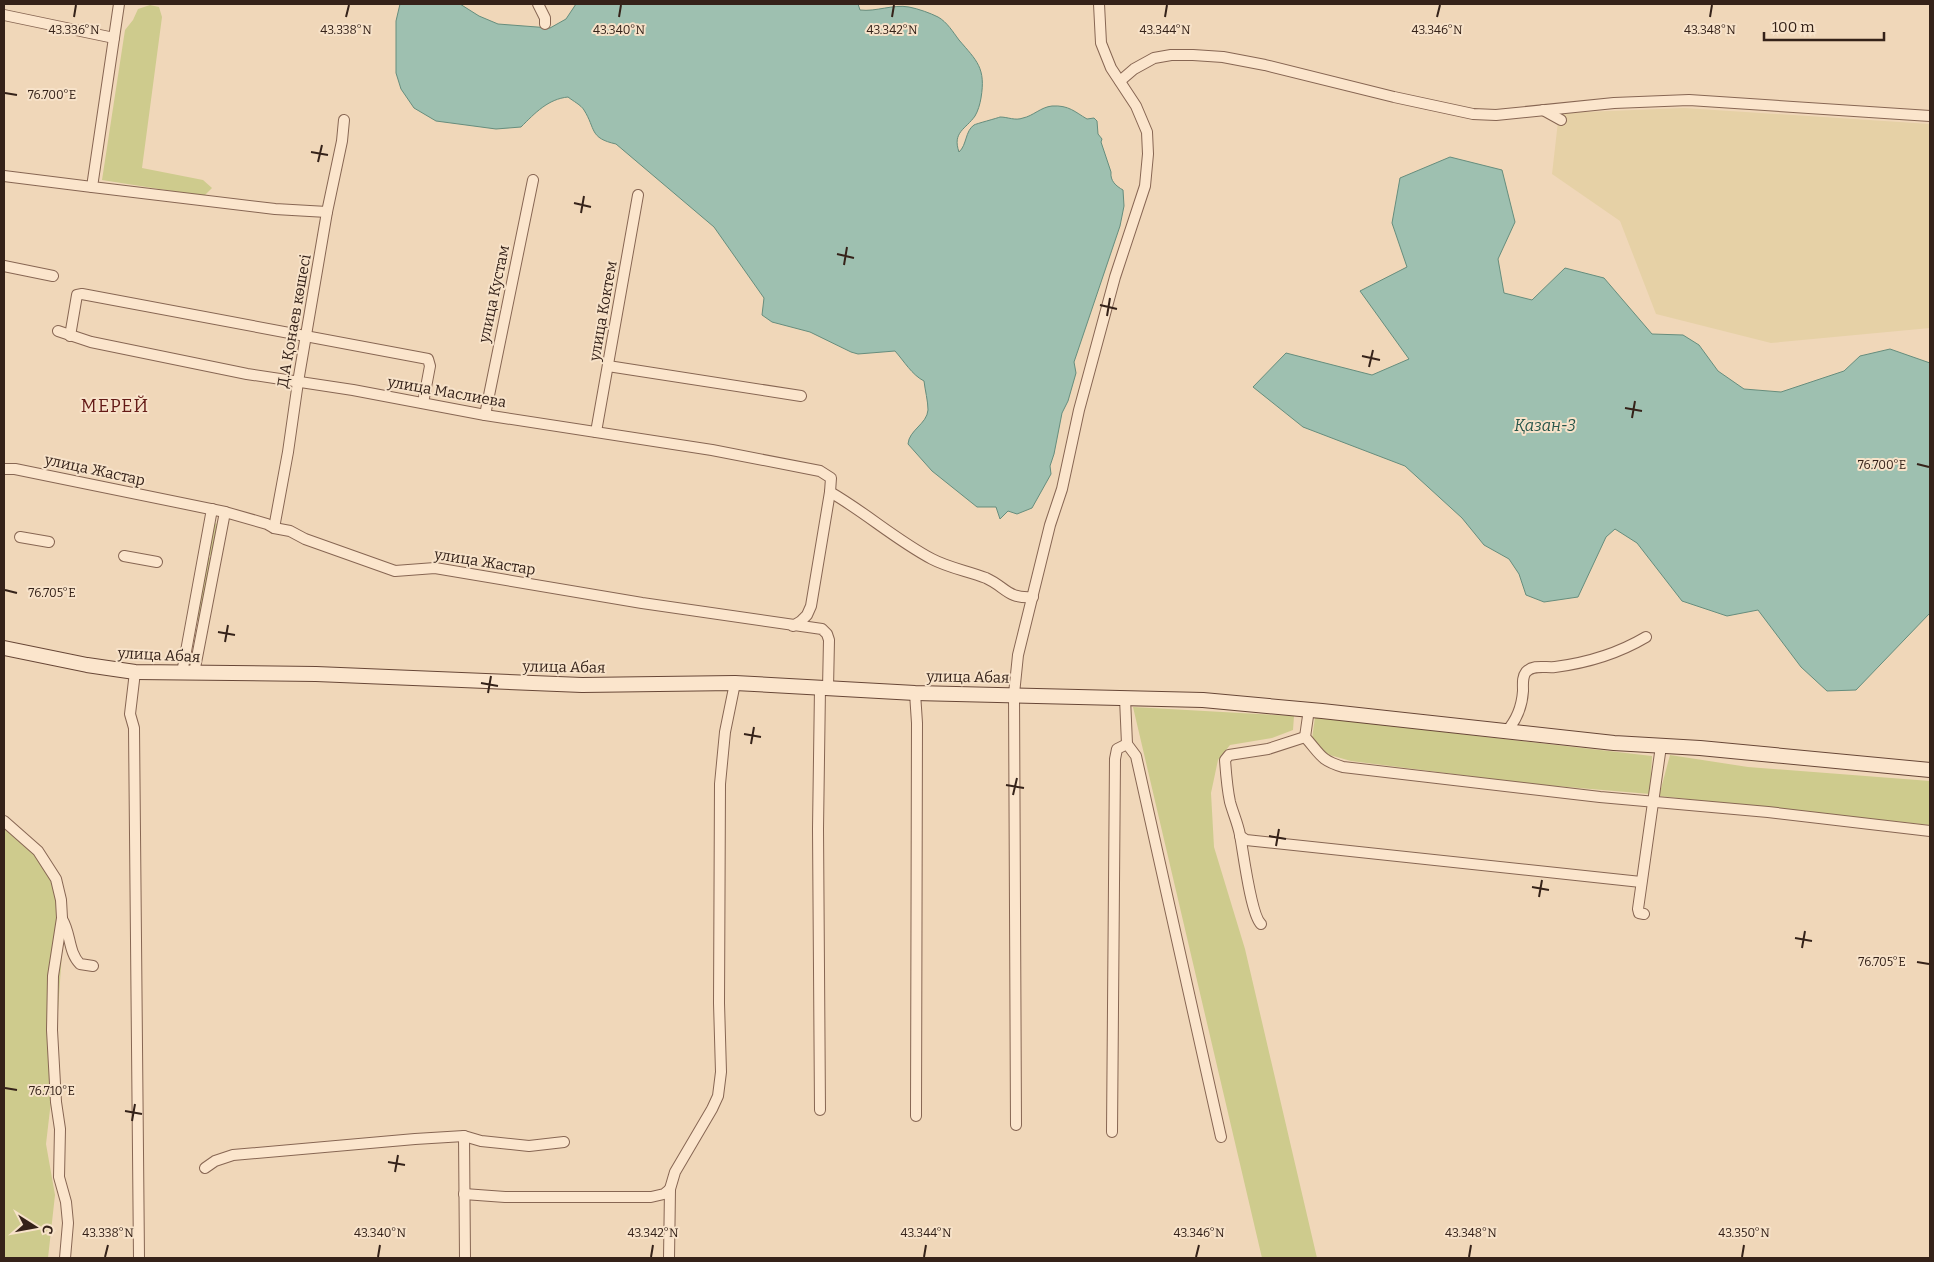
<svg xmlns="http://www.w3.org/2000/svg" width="1934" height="1262" viewBox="0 0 1934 1262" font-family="Bitter,serif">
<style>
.farmland{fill:#e6d1a6}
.green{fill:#cecb8d}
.water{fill:#9ec0b0;stroke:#668d7d}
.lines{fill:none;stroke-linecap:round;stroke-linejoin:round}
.street-casing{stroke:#876653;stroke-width:12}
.secondary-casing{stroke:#684737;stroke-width:16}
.street{stroke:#fbe5cc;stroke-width:10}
.secondary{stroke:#fbe5cc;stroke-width:14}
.ticks{fill:none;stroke:#352219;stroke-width:2}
.labels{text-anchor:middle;stroke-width:4;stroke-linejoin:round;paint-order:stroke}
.street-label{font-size:15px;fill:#352219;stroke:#f7e2c9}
.water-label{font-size:16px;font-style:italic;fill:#27564b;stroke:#f7e2c9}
.quarter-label{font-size:18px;letter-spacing:1px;fill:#641a16;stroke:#f7e2c9}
.ticks-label{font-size:12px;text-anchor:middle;fill:#352219;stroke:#f7e2c9;stroke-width:4;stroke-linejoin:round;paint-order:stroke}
</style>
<rect width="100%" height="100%" fill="#f0d7b9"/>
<path class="farmland" d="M1684,108L1930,124V328L1771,343L1656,314L1620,221L1552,174L1559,113Z"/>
<g class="green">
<path d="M150,5L159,7L162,17L142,168L203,180L212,188L204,196L102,180L125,30L133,20L138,9Z"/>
<path d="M215,523L217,524L212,556L208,555L213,525Z"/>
<path d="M207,557L212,558L200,620L196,619Z"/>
<path d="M1133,707L1294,716L1293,730L1272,738L1230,745L1218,760L1211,793L1214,847L1245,949L1317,1258H1262Z"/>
<path d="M1315,717L1652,756L1650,794L1532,784L1351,761L1326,754L1312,739Z"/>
<path d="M1670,755L1748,767L1930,781V825L1659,796Z"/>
<path d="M4,818L51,873L63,938L53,1084L46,1144L55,1195L48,1258H4Z"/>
</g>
<g class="water">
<path d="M400,4H460L479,16L498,24L550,28L566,19L576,4H858L860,10C876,12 893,4 909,7C919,9 930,13 938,17C947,22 953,32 959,40C977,61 986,68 981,98C980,104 978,111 975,116C966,129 952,132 959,152C967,145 965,131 974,125C975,124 998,118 1000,117C1008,117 1015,121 1023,118C1033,116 1041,107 1052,106C1069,105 1075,112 1087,119L1094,118L1097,121L1098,134L1102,139L1101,142L1111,172C1110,181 1116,186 1123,190L1124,206L1120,226L1074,362L1076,373L1068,401L1062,413L1054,454L1050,466L1051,474L1032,508L1017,514L1008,511L1000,519L996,507H977L932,471L908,444C909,430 927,424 928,410C928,401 925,390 924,381C912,375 904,361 895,351L858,354L851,352L810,332L772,322L762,315L764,298L714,227L616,144C589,138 596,129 584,110C581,105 573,101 568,97C548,99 535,113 521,127L496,129L436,121L414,108L401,89L396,73V21Z"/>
<path d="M1450,157L1502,170L1515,222L1498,259L1504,293L1532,300L1565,268L1604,278L1652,334L1683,335L1699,345L1718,371L1744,389L1781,392L1844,371L1860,356L1890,349L1930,363V613L1856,690L1827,691L1801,667L1758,610L1727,616L1682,601L1637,543L1615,529L1606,537L1578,597L1544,602L1526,595L1519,574L1509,559L1484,545L1462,518L1405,466L1303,427L1253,387L1286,353L1372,375L1409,359L1360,291L1407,267L1392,223L1400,178Z"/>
</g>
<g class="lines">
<g class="street-casing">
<g id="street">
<path d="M119,4L92,187L275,209L327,212"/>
<path d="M538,4L545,18V24"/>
<path d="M4,15L114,38"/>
<path d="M1120,81L1134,69L1154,58L1171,55H1193L1223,57L1265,65L1394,97L1473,114L1496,115L1614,103L1689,100L1930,116"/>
<path d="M1543,110L1561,120"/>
<path d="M4,176L92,187"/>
<path d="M4,266L53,276"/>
<path d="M58,331L91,342L247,374L353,390L485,415L712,450L820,471L831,478L830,492L811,606L807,615L801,621L793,626"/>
<path d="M70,336L77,295L82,294L428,359L430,366L423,403"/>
<path d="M608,366L801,396"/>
<path d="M485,415L533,180"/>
<path d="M596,432L638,195"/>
<path d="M4,469H15L225,512L267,524L274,528L290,531L305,539L395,571L435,568L642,603L822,629L827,634L829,640L828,688"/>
<path d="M830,492C865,512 896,540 932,559C949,568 968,571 986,578C1006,587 1007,599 1033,597"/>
<path d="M274,528L288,452L298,382L327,212L342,141L344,120"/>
<path d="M20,537L49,542"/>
<path d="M124,556L157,562"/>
<path d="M135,672L130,714L134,728L139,1258"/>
<path d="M182,673L212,509"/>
<path d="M194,673L225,512"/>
<path d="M915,693L917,723L916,1116"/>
<path d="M1125,698L1127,744"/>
<path d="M1309,709L1305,737C1321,755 1320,760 1343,767L1600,797L1768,812L1930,831"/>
<path d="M1506,732C1516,721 1522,706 1523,691C1523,684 1522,677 1526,672C1533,664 1546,668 1555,667C1586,663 1619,653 1646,637"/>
<path d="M4,821L38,851L56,879L61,900L62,918L53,976L52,1030L56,1102L60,1129L59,1177L66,1202L68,1223L65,1258"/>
<path d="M1240,836L1246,840L1641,882"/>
<path d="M1644,914L1639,913L1638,909L1661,746"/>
<path d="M62,919C71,933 68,952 80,964L93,966"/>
<path d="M1261,924C1251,915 1243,851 1240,835C1238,824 1233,813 1230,802C1227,788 1226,774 1225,760L1229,755L1268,749L1305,737"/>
<path d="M820,1110L818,829L820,688"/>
<path d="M1016,1125L1014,694L1018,655L1050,525L1062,489L1079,410L1115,277L1145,186L1148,154L1147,132L1136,106L1111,68L1101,43L1099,4"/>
<path d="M1112,1132L1115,759L1117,749L1127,744L1136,756L1221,1137"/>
<path d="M464,1136L465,1258"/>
<path d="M205,1168L215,1161L233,1155L415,1139L464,1136L481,1141L529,1146L564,1142"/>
<path d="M464,1194L505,1197H651L664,1194L670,1189"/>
<path d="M669,1258L670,1189L675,1172L712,1109L718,1096L721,1072L719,1003L720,784L725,732L735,683"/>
</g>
</g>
<g class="secondary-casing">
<path id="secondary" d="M4,648L87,665L135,672L316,674L582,685L735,683L915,693L1203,700L1322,711L1614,743L1700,748L1930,770"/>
</g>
<use href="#street" class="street"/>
<use href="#secondary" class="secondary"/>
</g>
<path class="ticks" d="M74,17L76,5M346,17L349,5M619,17L621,5M892,17L894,5M1165,17L1167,5M1437,17L1440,5M1710,17L1712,5M5,93L17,95M311,152L328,155M318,162L322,145M574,203L591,207M581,213L584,196M837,254L854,258M844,265L847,247M1100,305L1117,309M1107,316L1110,298M1362,356L1380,360M1369,367L1373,350M1625,408L1642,411M1632,418L1635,401M1917,464L1929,467M5,590L17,593M218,632L235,635M225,642L228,625M481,683L498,686M488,693L491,676M744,734L761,737M751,744L754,727M1006,785L1024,788M1013,795L1017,778M1269,836L1286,839M1276,846L1279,829M1532,887L1549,890M1539,897L1542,880M1795,938L1812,941M1802,948L1805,931M1917,962L1929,964M5,1088L17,1090M125,1111L142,1114M132,1121L135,1104M388,1162L405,1165M395,1172L398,1155M105,1257L108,1245M378,1257L380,1245M651,1257L653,1245M924,1257L926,1245M1196,1257L1199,1245M1469,1257L1471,1245M1742,1257L1744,1245"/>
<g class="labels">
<g class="street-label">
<text transform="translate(494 294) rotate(-78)" y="5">улица Кустам</text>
<text transform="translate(603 311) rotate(-80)" y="5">улица Коктем</text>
<text transform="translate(294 321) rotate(-80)" y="5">Д.А Қонаев көшесі</text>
<text transform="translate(447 392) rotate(10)" y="5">улица Маслиева</text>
<text transform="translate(95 470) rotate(12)" y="5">улица Жастар</text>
<text transform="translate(485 562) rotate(9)" y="5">улица Жастар</text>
<text transform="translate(159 655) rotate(3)" y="5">улица Абая</text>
<text transform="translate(564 667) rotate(1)" y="5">улица Абая</text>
<text transform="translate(968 677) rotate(1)" y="5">улица Абая</text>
</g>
<g class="water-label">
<text x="1545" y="431">Қазан-3</text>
</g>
<g class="quarter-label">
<text x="115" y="412">МЕРЕЙ</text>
</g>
</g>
<g class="ticks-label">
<text x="74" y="34">43.336°N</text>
<text x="346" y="34">43.338°N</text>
<text x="619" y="34">43.340°N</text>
<text x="892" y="34">43.342°N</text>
<text x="1165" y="34">43.344°N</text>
<text x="1437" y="34">43.346°N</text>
<text x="1710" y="34">43.348°N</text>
<text x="52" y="99">76.700°E</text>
<text x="1882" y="469">76.700°E</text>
<text x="52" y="597">76.705°E</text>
<text x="1882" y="966">76.705°E</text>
<text x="52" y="1095">76.710°E</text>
<text x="108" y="1237">43.338°N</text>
<text x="380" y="1237">43.340°N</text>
<text x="653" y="1237">43.342°N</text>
<text x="926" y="1237">43.344°N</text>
<text x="1199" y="1237">43.346°N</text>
<text x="1471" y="1237">43.348°N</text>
<text x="1744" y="1237">43.350°N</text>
</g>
<rect width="1934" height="1262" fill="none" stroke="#352219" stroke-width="10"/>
<g transform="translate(35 1227) rotate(101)" stroke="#f7e2c9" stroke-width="4" paint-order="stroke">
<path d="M0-4L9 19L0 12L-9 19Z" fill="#352219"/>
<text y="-8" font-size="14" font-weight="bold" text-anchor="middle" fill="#352219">С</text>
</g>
<path d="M1764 32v8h120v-8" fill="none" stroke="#352219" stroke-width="2.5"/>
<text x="1772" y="32" font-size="15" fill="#352219" stroke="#f7e2c9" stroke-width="4" paint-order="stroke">100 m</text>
</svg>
